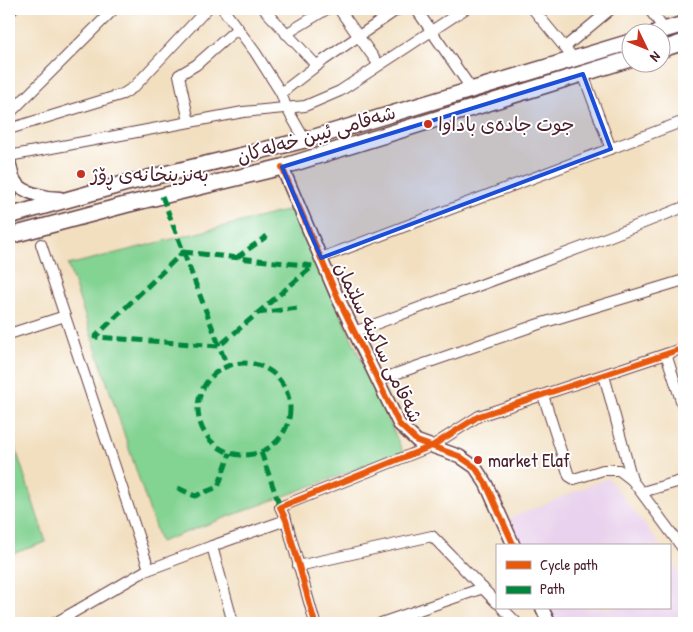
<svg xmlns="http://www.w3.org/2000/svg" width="693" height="632" viewBox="0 0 693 632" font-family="'Patrick Hand','Playpen Sans Arabic',sans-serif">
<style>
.built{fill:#e9d2ed}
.green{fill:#83d393;stroke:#66795f}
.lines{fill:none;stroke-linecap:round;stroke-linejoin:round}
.minor-casing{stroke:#633c41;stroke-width:12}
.tertiary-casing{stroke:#633c41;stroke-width:15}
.secondary-casing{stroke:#633c41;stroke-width:18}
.minor{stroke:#fff;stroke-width:10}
.tertiary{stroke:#fff;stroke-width:12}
.secondary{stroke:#fff;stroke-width:15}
.quiet{stroke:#00873e;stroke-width:5;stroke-dasharray:10 5;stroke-linecap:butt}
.cycleway-casing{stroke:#fff;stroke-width:9}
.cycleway{stroke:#e8590c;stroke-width:6}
.marked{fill:#1d4ed8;fill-opacity:0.2;stroke:#1d4ed8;stroke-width:4;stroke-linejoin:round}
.poi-dot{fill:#c8321e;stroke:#fff;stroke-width:2}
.labels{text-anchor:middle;stroke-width:4;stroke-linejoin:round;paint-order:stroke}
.poi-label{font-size:19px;fill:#4a1f2b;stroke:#fff;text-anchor:start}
.street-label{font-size:19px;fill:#4a1f2b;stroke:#fff}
</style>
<rect width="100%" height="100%" fill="#fff"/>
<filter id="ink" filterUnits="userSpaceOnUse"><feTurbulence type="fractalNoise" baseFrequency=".02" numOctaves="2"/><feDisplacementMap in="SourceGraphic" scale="10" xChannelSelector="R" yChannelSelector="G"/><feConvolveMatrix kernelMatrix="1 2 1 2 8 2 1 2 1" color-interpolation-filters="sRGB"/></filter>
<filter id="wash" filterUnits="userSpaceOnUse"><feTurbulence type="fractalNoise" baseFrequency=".0096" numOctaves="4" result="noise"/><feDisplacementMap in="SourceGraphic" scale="20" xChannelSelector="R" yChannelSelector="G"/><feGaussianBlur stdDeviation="1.12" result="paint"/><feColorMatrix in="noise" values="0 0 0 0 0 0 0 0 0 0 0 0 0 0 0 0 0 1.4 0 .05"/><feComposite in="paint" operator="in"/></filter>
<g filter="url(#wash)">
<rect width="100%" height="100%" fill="#f2dfc0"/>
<g class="built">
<path d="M608,478L661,546H520L508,519Z"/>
<path d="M669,558L677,569L684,596V623H553L547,608H669Z"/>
</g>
<g class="green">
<path d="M293,209L403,452L160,542L68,265Z"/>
<path d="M9,428L46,542L9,555Z"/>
</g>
</g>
<g filter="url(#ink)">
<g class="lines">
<g class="minor-casing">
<g id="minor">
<path d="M223,9L255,52L281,93"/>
<path d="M264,9L317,66"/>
<path d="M339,9L379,65"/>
<path d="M416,9L473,91"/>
<path d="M533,9L575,60"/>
<path d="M649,9L665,30"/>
<path d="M9,13L13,9"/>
<path d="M286,34L327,9"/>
<path d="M565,47L611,9"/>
<path d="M583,74L611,149"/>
<path d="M9,114L114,9"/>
<path d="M189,122L179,75L196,65L238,28"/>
<path d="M9,129L123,94L134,87L207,9"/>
<path d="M305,140L286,107L281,93L324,60L398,9"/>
<path d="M9,156L243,112L305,106L340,91L465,9"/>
<path d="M41,244L149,569"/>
<path d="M321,258L684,121"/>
<path d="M354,332L588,245L684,207"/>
<path d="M9,334L65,316"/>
<path d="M666,354L684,410"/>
<path d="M604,375L632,480L684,550"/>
<path d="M378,380L539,324L684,280"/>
<path d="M543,395L569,476L574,479L603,470H619L632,480"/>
<path d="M642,492L684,480"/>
<path d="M298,566L432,536L497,603"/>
<path d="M502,608L517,623"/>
<path d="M55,623L145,571L212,546"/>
<path d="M233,623L212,546L286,520"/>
<path d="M315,623L286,520L280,507L432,446L479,416L684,348"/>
<path d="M381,623L483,588"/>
</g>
</g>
<g class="tertiary-casing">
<g id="tertiary">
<path d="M9,162C11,168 12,177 15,182C25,194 46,198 60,198"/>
<path d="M282,167L337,296L399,424L417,441L459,456L475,467L486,484L514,546"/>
<path d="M9,197L15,181"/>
<path d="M542,608L549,623"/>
</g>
</g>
<g class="secondary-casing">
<g id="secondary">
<path d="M657,32L684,24"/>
<path d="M660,50L684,42"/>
<path d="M9,216L123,184L305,140L630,42"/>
<path d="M9,236L125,205L282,167L630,59"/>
</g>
</g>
<use href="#minor" class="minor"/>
<use href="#tertiary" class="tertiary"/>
<use href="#secondary" class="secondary"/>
<g class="quiet">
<path d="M162,196L227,366"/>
<path d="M183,252L313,266L219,346L95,337Z"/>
<path d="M236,258L267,236"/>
<path d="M257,313L298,308"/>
<circle cx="244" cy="409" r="46"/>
<path d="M261,452L280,507"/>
<path d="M178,488L195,496L218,487L230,453"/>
</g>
<g class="cycleway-casing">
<g id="cycleway">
<path d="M282,167L337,296L399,424L417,441L459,456L475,467L486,484L514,546"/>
<path d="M315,623L286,520L280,507L432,446L479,416L684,348"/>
</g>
</g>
<use href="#cycleway" class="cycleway"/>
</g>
</g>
<path class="marked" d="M583,74L611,149L321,258L282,167Z"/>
<g class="poi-dot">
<circle cx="428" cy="124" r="5"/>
<circle cx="81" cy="174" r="5"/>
<circle cx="478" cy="460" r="5"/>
</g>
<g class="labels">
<g class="poi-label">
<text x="438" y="131">جوت جادەی باداوا</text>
<text x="91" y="181">بەنزینخانەی ڕۆژ</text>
<text x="488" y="467">market Elaf</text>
</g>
<g class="street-label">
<text transform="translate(316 134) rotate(-16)" y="7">شەقامی ئیبن خەلەکان</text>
<text transform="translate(379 342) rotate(64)" y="7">شەقامی ساکینە سلێمان</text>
</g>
</g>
<rect width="693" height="632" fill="none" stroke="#fff" stroke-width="30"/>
<rect x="496" y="544" width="175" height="65" fill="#ffffff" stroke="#b7a5aa"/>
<rect x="506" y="561" width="25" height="8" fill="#e8590c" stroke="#b7a5aa"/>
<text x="540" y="570" font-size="15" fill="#4a1f2b">Cycle path</text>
<rect x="506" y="586" width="25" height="8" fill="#00873e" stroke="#b7a5aa"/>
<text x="540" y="594" font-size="15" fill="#4a1f2b">Path</text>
<g transform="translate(646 48) rotate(133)"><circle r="24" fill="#ffffff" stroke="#b7a5aa"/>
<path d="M0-4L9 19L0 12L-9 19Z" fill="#c8321e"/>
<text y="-8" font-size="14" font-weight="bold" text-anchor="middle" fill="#4a1f2b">N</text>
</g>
</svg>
